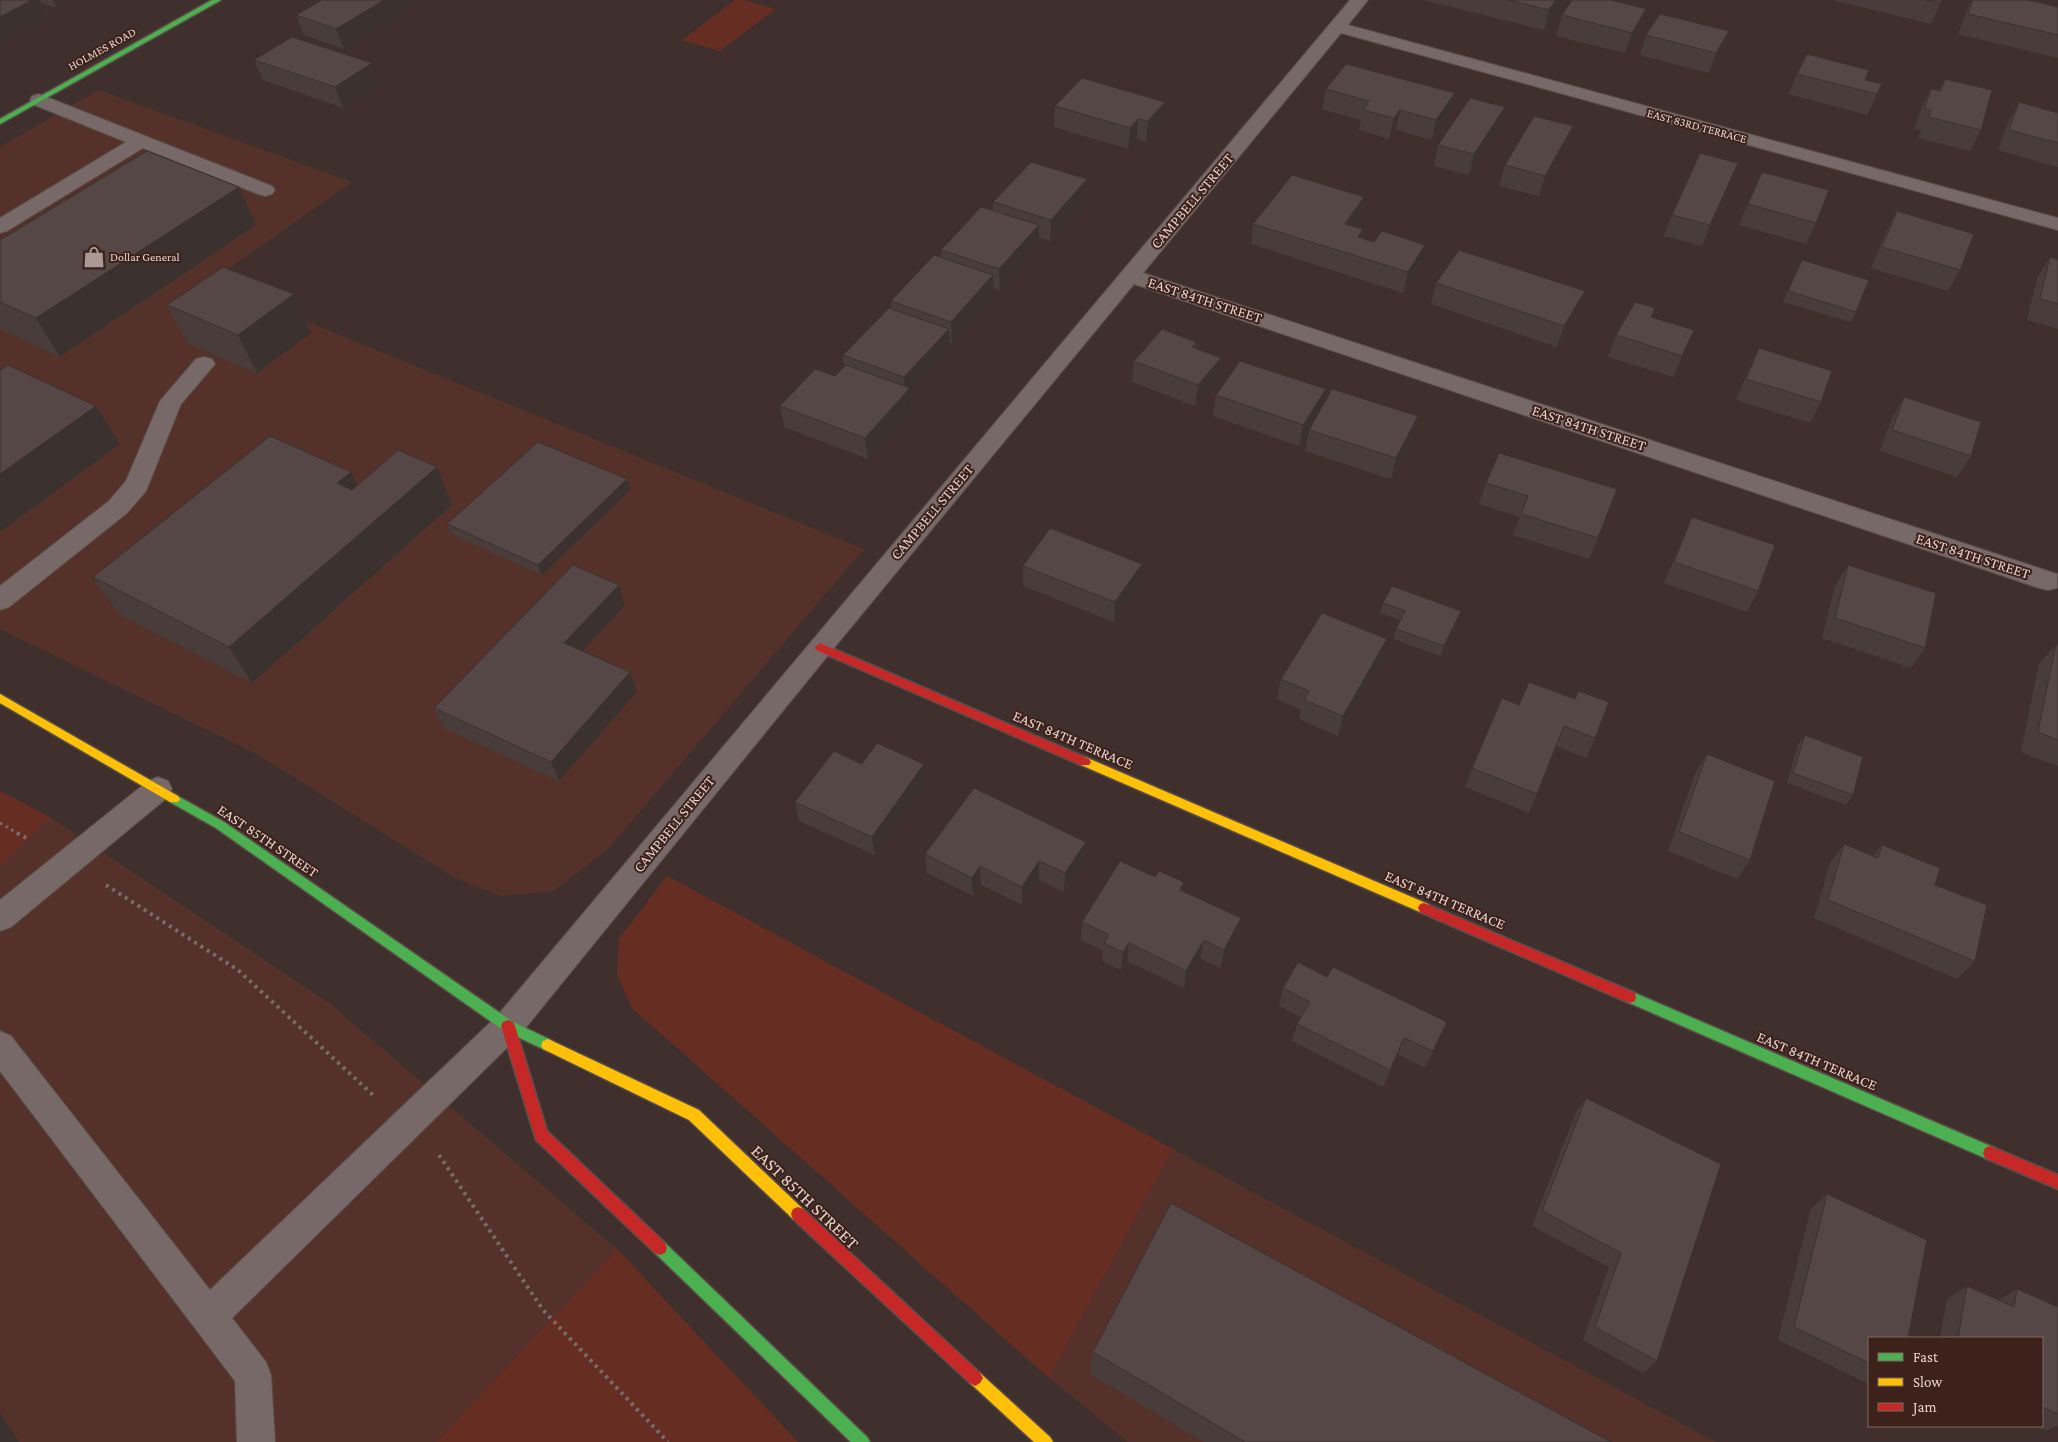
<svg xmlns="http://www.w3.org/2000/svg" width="2058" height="1442" viewBox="0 0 2058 1442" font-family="'Crimson Pro',serif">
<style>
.built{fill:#54322b}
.green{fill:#662e23}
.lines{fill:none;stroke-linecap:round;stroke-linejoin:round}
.lane-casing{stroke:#5b4e4a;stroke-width:2}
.street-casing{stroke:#5b4e4a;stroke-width:2}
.fast-casing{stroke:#5b4e4a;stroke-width:3}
.slow-casing{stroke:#5b4e4a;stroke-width:3}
.jam-casing{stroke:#5b4e4a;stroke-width:3}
.path-far1{stroke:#796c6a;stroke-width:3;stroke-dasharray:2.5 4;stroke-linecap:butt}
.path{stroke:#796c6a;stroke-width:4;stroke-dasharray:3 4.5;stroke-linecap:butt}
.lane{fill:#766967;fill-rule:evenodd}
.street{fill:#766967;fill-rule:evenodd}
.fast{fill:#4caf50;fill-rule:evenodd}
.slow{fill:#ffc107;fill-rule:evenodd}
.jam{fill:#c62828;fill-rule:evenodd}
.wall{fill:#483d3b}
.shaded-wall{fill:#3b3230}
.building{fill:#544745;stroke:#3b3230}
.labels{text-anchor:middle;stroke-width:4;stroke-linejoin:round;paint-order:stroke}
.far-street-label{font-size:12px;fill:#e5d1cd;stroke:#3d211b}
.far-poi-label{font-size:12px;fill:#e5d1cd;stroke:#3d211b;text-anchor:start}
.street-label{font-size:15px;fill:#e5d1cd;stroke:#3d211b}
.near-street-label{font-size:18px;fill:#e5d1cd;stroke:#3d211b}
</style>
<rect width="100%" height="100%" fill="#40302d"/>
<g class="built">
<path d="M99,90L352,182L210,282L864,549L609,848L554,891L500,896L455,878L258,755L0,629V147Z"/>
<path d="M50,817L329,1003L617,1249L437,1442H0V867Z"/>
<path d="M1173,1149L1716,1442H1128L1049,1378Z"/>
</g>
<g class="green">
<path d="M735,0H744L775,9L720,51L682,40Z"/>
<path d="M0,791L50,817L0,867Z"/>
<path d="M667,876L1173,1149L1049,1378L632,1008L617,975L619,939Z"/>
<path d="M617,1249L798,1442H437Z"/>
</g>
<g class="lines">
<g class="lane-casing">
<g id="lane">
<path d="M39,94L272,186L275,190L272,194L265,196L258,194L143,148L7,231L0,233V218L126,142L32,104L30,100L32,96Z"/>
<path d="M204,357L212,359L215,364L181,404L146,491L127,513L9,607L0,610V586L109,501L126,481L160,401L196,359Z"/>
<path d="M158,777L168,781L172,789L168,797L11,927L0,931V900L148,781Z"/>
<path d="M508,1012L519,1016L524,1026L519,1036L232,1318L266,1362L271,1375L275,1442H237L235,1381L0,1071V1031L11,1036L210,1290L497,1016Z"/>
</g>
</g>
<g class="street-casing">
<path id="street" d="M1350,0H1368L1348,25L2058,218V230L1341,33L1143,273L2057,574V588L2048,590L2039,588L1134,284L829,654L519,1036L508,1040L497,1036L492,1026L497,1016Z"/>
</g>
<g class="fast-casing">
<g id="fast">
<path d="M212,0H221L0,124V119Z"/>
<path d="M174,794L224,822L513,1022L553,1041L555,1045L553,1049L548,1051L543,1049L503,1030L216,828L170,802L168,799L170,796Z"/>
<path d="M1630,991L1995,1148L1997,1153L1995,1158L1990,1160L1985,1158L1625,1001L1624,997L1625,993Z"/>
<path d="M660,1241L665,1243L867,1437L870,1442H851L655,1253L653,1248L655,1243Z"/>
</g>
</g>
<g class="slow-casing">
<g id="slow">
<path d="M0,694L178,796L180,799L178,802H170L0,703Z"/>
<path d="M1085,757L1428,904L1430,908L1428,912L1424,913L1420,912L1081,765L1079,762L1081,759Z"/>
<path d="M548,1039L699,1110L803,1209L805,1214L803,1219L798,1221L793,1219L689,1120L543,1049L541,1045L543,1041Z"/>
<path d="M975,1370L980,1373L1050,1437L1053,1442H1034L970,1383L967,1378L970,1373Z"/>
</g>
</g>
<g class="jam-casing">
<g id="jam">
<path d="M820,643L1089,759L1091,762L1089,765H1081L816,650L815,647Z"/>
<path d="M1424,903L1635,993L1636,997L1635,1001L1630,1003L1625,1001L1420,912L1418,908L1420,904Z"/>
<path d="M508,1020L513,1022L515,1026L547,1131L665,1243L667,1248L665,1253L660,1255L655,1253L536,1140L501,1026L503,1022Z"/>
<path d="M1990,1146L2058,1175V1189L1985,1158L1983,1153L1985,1148Z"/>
<path d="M798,1207L803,1209L980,1373L983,1378L980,1383L975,1386L970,1383L793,1219L791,1214L793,1209Z"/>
</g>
</g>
<path class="path-far1" d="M0,823L19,834"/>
<g class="path">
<path d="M17,833L30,840"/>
<path d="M106,885L238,970L373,1095"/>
<path d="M439,1155L543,1310L668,1442"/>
</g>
<use href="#lane" class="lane"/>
<use href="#street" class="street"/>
<use href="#fast" class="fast"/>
<use href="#slow" class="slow"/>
<use href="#jam" class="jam"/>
</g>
<g class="wall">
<path d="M0,0H70L57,8L42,3L49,17Z"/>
<path d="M322,0H416L406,6L407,10L344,49L304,35L296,15Z"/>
<path d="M1423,0H1564L1544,30Z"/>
<path d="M1832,0H1942L1931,24Z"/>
<path d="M1972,0H2028L2058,7V58L1958,34L1968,8Z"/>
<path d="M1562,15L1639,29L1625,53L1556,36Z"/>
<path d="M1729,31L1722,52L1709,73L1640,55L1646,35Z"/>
<path d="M254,60L379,84L343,108L263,80Z"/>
<path d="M1797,74L1865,80L1882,84L1867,115L1789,94Z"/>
<path d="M1945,79L1981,130L1970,151L1918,138L1921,130L1914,129L1921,109L1931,89L1939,90Z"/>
<path d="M1326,89L1450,114L1432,140L1396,130L1389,139L1359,130L1361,120L1322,109Z"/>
<path d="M2019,102L2058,113V167L1998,150L2008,123Z"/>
<path d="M1055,106L1163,123L1146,142L1137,139L1128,149L1054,127Z"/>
<path d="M1573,126L1566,147L1539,196L1499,186L1505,165Z"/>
<path d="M1499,127L1469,175L1434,166L1438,145Z"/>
<path d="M1087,179V200L1050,241L1039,238V246L1000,290L993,288L994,296L952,343L949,342L950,350L911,393L912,409L868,459L784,427L780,406L835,376L844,367L843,355L891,309V301L941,258V250L993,211V202Z"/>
<path d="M1729,183L1702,246L1664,236L1672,215Z"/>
<path d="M239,187L256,225L60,357L0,329V240Z"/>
<path d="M1748,204L1816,223L1806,244L1739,225Z"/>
<path d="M1897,211L1960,270L1948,291L1871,268L1886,232Z"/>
<path d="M1360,218L1354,226L1363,229L1362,239L1374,242L1420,266L1403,293L1251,244L1253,224Z"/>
<path d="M2050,257L2058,260V329L2027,320L2037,278Z"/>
<path d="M1802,260L1856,312L1851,322L1783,302Z"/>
<path d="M1436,283L1578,312L1557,347L1431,304Z"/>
<path d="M294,294L311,333L257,373L187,343L167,305Z"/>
<path d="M1655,308L1651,317L1685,351L1673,377L1608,357L1616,335Z"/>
<path d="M1196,342V348L1221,358L1218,379L1195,406L1132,382L1134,361Z"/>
<path d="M1759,348L1821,402L1810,423L1736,400L1749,369Z"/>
<path d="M1216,395L1322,407L1413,437L1391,479L1305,451L1309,431L1299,446L1213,416Z"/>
<path d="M1904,397L1971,456L1957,477L1880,451L1892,418Z"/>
<path d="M1499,453L1598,538L1589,559L1513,535L1520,517L1479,504L1486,483Z"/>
<path d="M627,479L630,490L542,575L451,534L447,524Z"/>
<path d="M357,485L452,505L252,683L119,614L93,577Z"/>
<path d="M1692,517L1758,591L1747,612L1664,583L1683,538Z"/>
<path d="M1848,565L1925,648L1911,668L1822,638L1835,586Z"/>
<path d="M1023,566L1140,585L1114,622L1023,586Z"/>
<path d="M1383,603L1457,621L1441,656L1393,639L1396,629L1400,620L1380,613Z"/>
<path d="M625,605L583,651L630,672L637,692L559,781L444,728L434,708Z"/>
<path d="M1387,639L1382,659L1338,736L1299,719L1301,710L1277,699L1281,679Z"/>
<path d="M2056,644L2058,645V766L2021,752L2039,664Z"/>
<path d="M1578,691L1595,738L1586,758L1556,746L1537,794L1529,813L1465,787L1472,768L1519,705L1574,699Z"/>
<path d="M1805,735L1853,795L1846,805L1787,783L1798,745Z"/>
<path d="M1707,754L1750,860L1737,879L1668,851L1695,774Z"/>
<path d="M862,764H924L926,784L875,855L799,821L795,802Z"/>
<path d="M1086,842L1085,861L1064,892L1039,880L1022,905L981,885L973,896L927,873L925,854Z"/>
<path d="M1844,844L1873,856L1882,845L1935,885L1975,961L1957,979L1814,918L1830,863Z"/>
<path d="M1182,891L1237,936L1220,968L1200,958L1184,988L1127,961L1121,970L1102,961L1103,951L1081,940L1082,922Z"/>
<path d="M1283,988L1447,1022L1425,1068L1397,1054L1383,1087L1292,1041L1297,1024L1301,1017L1279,1006Z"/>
<path d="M1586,1098L1657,1361L1643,1373L1583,1340L1609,1267L1532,1226L1575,1114Z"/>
<path d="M1827,1194L1869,1338V1384L1778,1340L1811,1209Z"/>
<path d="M1967,1286L1999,1300L2017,1289L2058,1307V1426L2046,1431L2035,1426H2042V1338H1940L1947,1299Z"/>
<path d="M1093,1352L1611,1442H1204L1090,1374Z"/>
</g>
<g class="shaded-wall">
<path d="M32,0H40L49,17L0,43V17Z"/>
<path d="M53,0H70L57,8Z"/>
<path d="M384,0H416L406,6L407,10L344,49L336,29Z"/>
<path d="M1556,0H1564L1544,30L1549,10Z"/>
<path d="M1646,9L1639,29L1625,53L1632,33Z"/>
<path d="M1729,31L1722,52L1709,73L1716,53Z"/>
<path d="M372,63L379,84L343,108L335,87Z"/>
<path d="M1455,93L1450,114L1432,140L1436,120Z"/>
<path d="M1165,102L1163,123L1146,142L1148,121Z"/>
<path d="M1505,107L1499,127L1469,175L1474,154Z"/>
<path d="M1400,110L1396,130L1389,139L1394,118Z"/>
<path d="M1138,119L1137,139L1128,149L1130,128Z"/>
<path d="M1573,126L1566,147L1539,196L1545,176Z"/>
<path d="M1738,163L1729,183L1702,246L1710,225Z"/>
<path d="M1087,179V200L1050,241L1051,220Z"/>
<path d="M239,187L256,225L60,357L36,318Z"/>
<path d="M1364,197L1360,218L1341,245L1345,224Z"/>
<path d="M1039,225V246L1000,290L999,269Z"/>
<path d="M1363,229L1359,250L1358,237Z"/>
<path d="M1425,245L1420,266L1403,293L1408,272Z"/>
<path d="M993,275L994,296L952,343L951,322Z"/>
<path d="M1585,291L1578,312L1557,347L1564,326Z"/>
<path d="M294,294L311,333L257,373L238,335Z"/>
<path d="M949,329L950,350L911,393L912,409L868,459L865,438L905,393L904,377Z"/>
<path d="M1694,330L1685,351L1673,377L1682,356Z"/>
<path d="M1221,358L1218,379L1195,406L1198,385Z"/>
<path d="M1326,389L1322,410L1299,446L1303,425Z"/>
<path d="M96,406L120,444L0,532V474Z"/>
<path d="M1418,416L1413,437L1391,479L1396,458Z"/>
<path d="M437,467L452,505L252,683L229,647Z"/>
<path d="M351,472L368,509L337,483Z"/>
<path d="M627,479L630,490L542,575L538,565Z"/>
<path d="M1142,564L1140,585L1114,622L1115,602Z"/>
<path d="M619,585L625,605L572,663L564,643Z"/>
<path d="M1461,611L1457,621L1441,656L1444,646Z"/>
<path d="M1387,639L1382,659L1338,736L1343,716Z"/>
<path d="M630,672L637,692L559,781L551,762Z"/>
<path d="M924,764L926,784L875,855L872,837Z"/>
<path d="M1086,842L1085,861L1064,892L1065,873Z"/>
<path d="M1039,861V880L1022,905V887Z"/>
<path d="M980,866L981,885L973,896L972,878Z"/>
<path d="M1184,882L1181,901L1180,890Z"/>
<path d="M1241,918L1237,936L1220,968L1224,950Z"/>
<path d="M1204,940L1200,958L1184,988L1186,971Z"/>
<path d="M1129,943L1127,961L1121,970L1123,952Z"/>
<path d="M0,1412L19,1442H0Z"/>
</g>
<g class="building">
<path d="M0,0H32L0,17Z"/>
<path d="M322,0H384L336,29L296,15Z"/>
<path d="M1508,0H1556L1549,10Z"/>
<path d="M1572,0H1611L1646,9L1632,33L1562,15Z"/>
<path d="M1926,0H1942L1941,3Z"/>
<path d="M1973,0H2028L2058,7V35L1968,14Z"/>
<path d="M1660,14L1729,31L1716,53L1646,35Z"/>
<path d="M292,37L372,63L335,87L254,60Z"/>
<path d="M1807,54L1869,70L1865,80L1882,84L1877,94L1797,74Z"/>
<path d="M1346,64L1455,93L1436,120L1400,110L1394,118L1363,110L1369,101L1326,89Z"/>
<path d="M1082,78L1165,102L1148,121L1138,119L1130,128L1055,106Z"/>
<path d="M1945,79L1992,90L1981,130L1929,117L1931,110L1925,108L1931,89L1941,91Z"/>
<path d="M1470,98L1505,107L1474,154L1438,145Z"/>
<path d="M2019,102L2058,113V143L2009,130Z"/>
<path d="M1534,116L1573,126L1545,176L1505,165Z"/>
<path d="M147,151L239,187L36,318L0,302V240Z"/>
<path d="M1700,153L1738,163L1710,225L1672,215Z"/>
<path d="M1031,162L1087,179L1051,220L993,202Z"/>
<path d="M1762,172L1829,190L1816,223L1748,204Z"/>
<path d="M1292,175L1364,197L1345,224L1363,229L1358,237L1374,242L1382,231L1425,245L1408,272L1253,224Z"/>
<path d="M981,207L1039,225L999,269L941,250Z"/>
<path d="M1897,211L1974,234L1960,270L1882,247Z"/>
<path d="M1459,250L1585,291L1564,326L1436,283Z"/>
<path d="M934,255L993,275L951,322L891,301Z"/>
<path d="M2050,257L2058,260V304L2040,299Z"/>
<path d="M1802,260L1869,280L1856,312L1788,291Z"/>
<path d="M223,267L294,294L238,335L167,305Z"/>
<path d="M1635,302L1655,308L1651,317L1694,330L1682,356L1616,335Z"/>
<path d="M889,308L949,329L904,377L843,355Z"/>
<path d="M1162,329L1196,342L1192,347L1221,358L1198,385L1134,361Z"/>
<path d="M1759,348L1832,371L1821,402L1746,379Z"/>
<path d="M1240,361L1326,389L1303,425L1216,395Z"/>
<path d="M8,365L96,406L0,474V370Z"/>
<path d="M846,365L910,388L865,438L780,406L815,369L835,376Z"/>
<path d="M1332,389L1418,416L1396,458L1309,430Z"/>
<path d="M1904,397L1981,422L1971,456L1892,430Z"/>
<path d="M270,436L351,472L337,483L352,490L398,450L437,467L229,647L93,577Z"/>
<path d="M538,442L627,479L538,565L447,524Z"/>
<path d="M1499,453L1617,489L1598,538L1521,514L1528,496L1486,483Z"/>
<path d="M1692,517L1775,545L1758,591L1674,562Z"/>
<path d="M1050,528L1142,564L1115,602L1023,566Z"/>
<path d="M573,565L619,585L564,643L630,672L551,762L434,708Z"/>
<path d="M1848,565L1936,593L1925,648L1835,618Z"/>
<path d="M1392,586L1461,611L1444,646L1396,629L1405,611L1383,603Z"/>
<path d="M1322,613L1387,639L1343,716L1304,700L1309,691L1281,679Z"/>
<path d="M2056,644L2058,645V740L2038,732Z"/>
<path d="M1529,682L1575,699L1578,691L1609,702L1595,738L1564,726L1537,794L1472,768L1502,698L1519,705Z"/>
<path d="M1805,735L1863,757L1853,795L1793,773Z"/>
<path d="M877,743L924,764L872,837L795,802L834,751L862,764Z"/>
<path d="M1707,754L1775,781L1750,860L1679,832Z"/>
<path d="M974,788L1086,842L1065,873L1039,861L1022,887L980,866L972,878L925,854Z"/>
<path d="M1844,844L1878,858L1882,845L1940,868L1935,885L1987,905L1975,961L1828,900Z"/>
<path d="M1120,861L1155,877L1159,871L1184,882L1180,890L1241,918L1224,950L1204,940L1186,971L1129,943L1123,952L1104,943L1109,935L1082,922Z"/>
<path d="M1298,962L1327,977L1333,967L1447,1022L1433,1051L1404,1038L1390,1070L1297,1024L1310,1002L1283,988Z"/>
<path d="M1586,1098L1721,1164L1657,1361L1595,1327L1621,1253L1542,1211Z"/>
<path d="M1827,1194L1927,1240L1908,1338H1869V1363L1794,1327Z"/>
<path d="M1171,1203L1611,1442H1245L1093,1352Z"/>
<path d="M1967,1286L2014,1307L2017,1289L2058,1307V1414L2042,1407V1338H1958Z"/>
</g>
<defs>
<g id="shop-bare" transform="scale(1.725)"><path d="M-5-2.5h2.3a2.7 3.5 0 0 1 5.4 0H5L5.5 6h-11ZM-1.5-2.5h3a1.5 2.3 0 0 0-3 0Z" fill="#ab9995" stroke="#3d211b" stroke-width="2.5" paint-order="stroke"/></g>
</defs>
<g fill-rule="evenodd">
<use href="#shop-bare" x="94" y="257"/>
</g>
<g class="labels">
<g class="far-street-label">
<text transform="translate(102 49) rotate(-29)" y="4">HOLMES ROAD</text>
<text transform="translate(1697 126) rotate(15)" y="4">EAST 83RD TERRACE</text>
</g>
<g class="far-poi-label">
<text x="110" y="261">Dollar General</text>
</g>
<g class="street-label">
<text transform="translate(1192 201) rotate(-50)" y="5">CAMPBELL STREET</text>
<text transform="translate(1205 300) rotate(18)" y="5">EAST 84TH STREET</text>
<text transform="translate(1589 428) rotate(18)" y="5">EAST 84TH STREET</text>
<text transform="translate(932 512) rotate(-50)" y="5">CAMPBELL STREET</text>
<text transform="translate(1973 556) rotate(18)" y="5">EAST 84TH STREET</text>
<text transform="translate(1073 740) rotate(23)" y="5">EAST 84TH TERRACE</text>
<text transform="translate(674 824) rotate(-51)" y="5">CAMPBELL STREET</text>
<text transform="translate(268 841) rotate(34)" y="5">EAST 85TH STREET</text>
<text transform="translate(1445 900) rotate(23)" y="5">EAST 84TH TERRACE</text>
<text transform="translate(1817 1061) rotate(23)" y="5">EAST 84TH TERRACE</text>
</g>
<g class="near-street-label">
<text transform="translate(805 1197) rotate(44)" y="6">EAST 85TH STREET</text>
</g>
</g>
<rect x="1868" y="1337" width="175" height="90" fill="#3d211b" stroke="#806762"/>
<rect x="1878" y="1353" width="25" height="8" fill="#4caf50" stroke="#806762"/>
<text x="1913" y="1362" font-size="15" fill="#e5d1cd">Fast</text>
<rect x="1878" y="1378" width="25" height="8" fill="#ffc107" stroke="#806762"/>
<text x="1913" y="1387" font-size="15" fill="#e5d1cd">Slow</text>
<rect x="1878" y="1403" width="25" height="8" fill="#c62828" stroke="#806762"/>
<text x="1913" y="1412" font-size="15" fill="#e5d1cd">Jam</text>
</svg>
